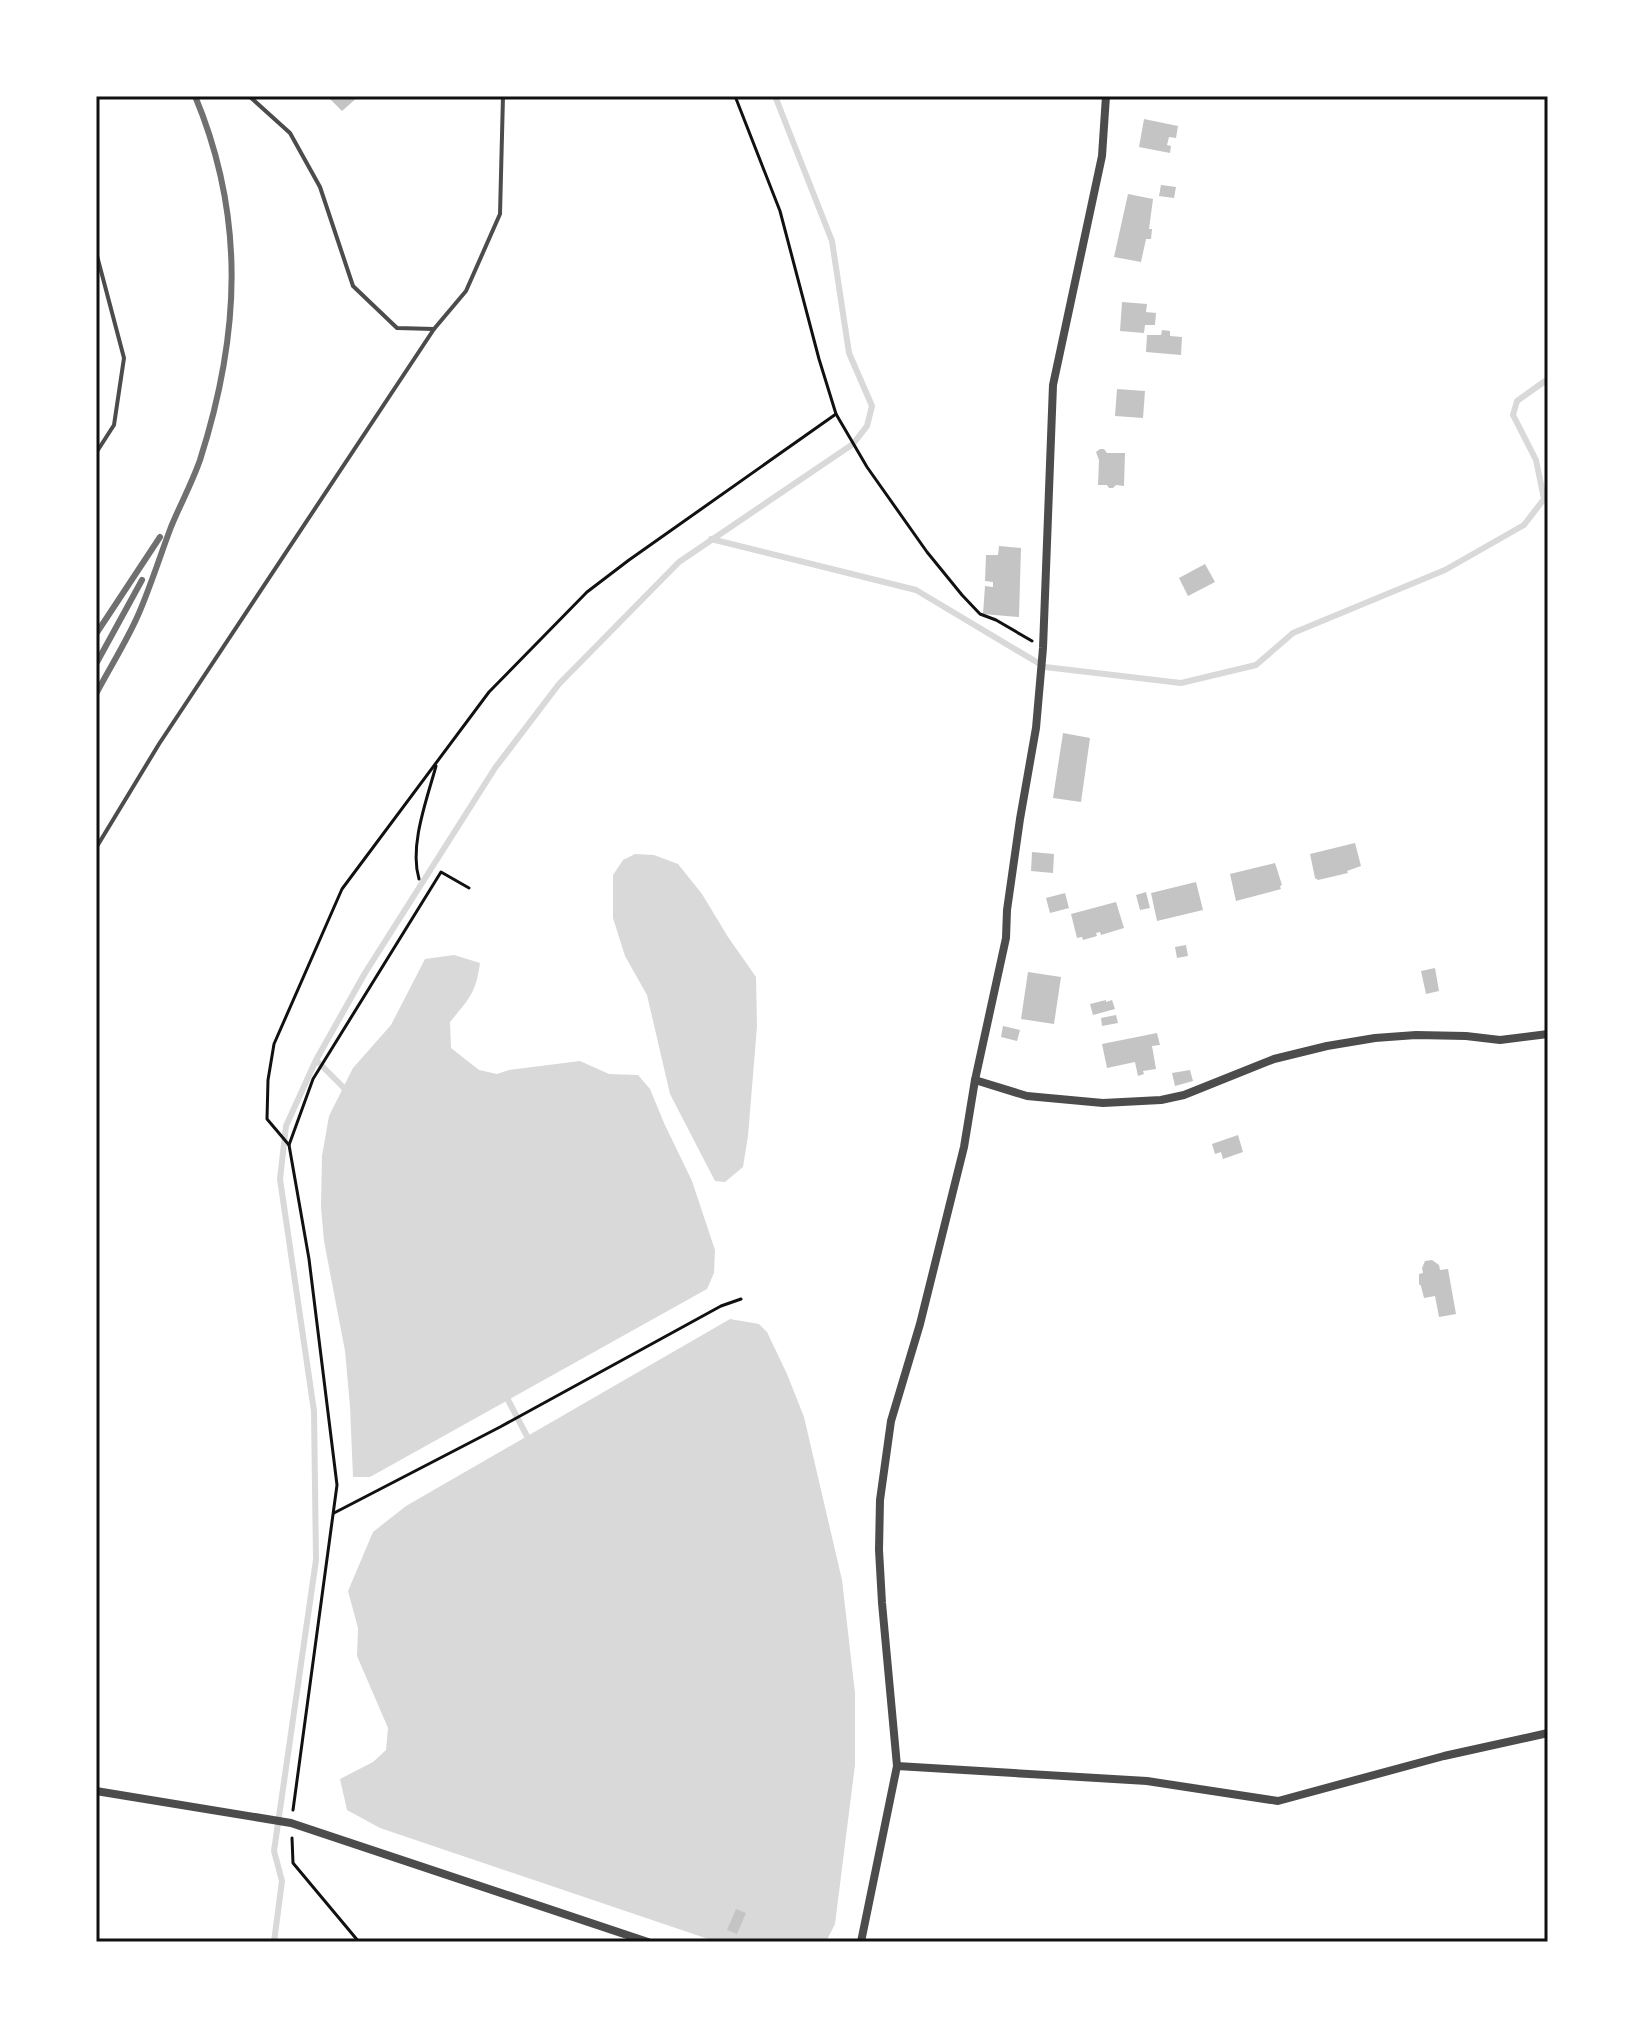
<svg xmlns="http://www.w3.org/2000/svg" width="1644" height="2038" viewBox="0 0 1644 2038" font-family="'Varela Round',sans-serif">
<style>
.water{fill:#d9d9d9}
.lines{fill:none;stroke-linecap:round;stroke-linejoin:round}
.stream{stroke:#d9d9d9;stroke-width:6}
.building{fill:#c4c4c4}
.path{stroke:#111;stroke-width:3}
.service{stroke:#4c4c4c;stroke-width:4}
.minor{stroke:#4c4c4c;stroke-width:8}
.rail{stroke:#707070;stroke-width:6}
.neatline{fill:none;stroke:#111;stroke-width:3}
</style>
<rect width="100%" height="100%" fill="#fff"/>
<g class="water">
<path d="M635,854L654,855L678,864L702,894L728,937L756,977L757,1026L748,1136L743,1167L725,1182L715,1181L670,1094L647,995L625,956L613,918V875L623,860Z"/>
<path d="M454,955L480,963C476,993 469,999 450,1022L451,1048L479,1070L497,1074L509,1070L580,1061L609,1074L638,1075L650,1089L664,1123L692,1181L715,1250L714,1273L707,1289L370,1477H353L350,1406L345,1351L324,1241L321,1207L322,1156L329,1116L353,1068L391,1025L425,959Z"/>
<path d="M730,1319L759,1324L767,1332L787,1374L804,1417L842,1580L855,1693V1765L835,1924L826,1942H717L380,1828L347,1810L340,1779L373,1762L386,1750L388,1728L357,1656L358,1628L348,1591L373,1532L406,1506Z"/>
</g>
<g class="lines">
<g class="stream">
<path d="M711,539L916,590L1045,667L1181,683L1256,665L1293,633L1445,570L1524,525L1544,499L1536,460L1513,415L1517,401L1548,379"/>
<path d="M318,1062L343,1087L346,1092"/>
<path d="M506,1396L530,1442"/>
<path d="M274,1942L282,1881L274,1851L316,1560L314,1411L280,1179L286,1126L316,1060L365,973L495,768L559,684L679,562L853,444L867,426L872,406L849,353L832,241L775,96"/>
</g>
</g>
<g class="building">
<path d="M327,96H359L342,111Z"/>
<path d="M1144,119L1178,126L1176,138L1169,137L1167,145L1171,146L1170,153L1139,147Z"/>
<path d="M1161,185L1176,187L1174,198L1159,196Z"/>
<path d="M1128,194L1153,199L1149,229H1152L1151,239H1146L1141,262L1114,257Z"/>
<path d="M1122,302L1147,304L1146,312L1156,313L1155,325H1145L1144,333L1120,331Z"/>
<path d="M1162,330L1170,331V336L1182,337L1181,355L1146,352L1147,335H1161Z"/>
<path d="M1117,389L1145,391L1143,418L1115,416Z"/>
<path d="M1100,449H1104L1107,453H1125L1124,486L1116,485L1113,488H1109L1107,485H1098L1099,460L1096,452Z"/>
<path d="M999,546L1021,548L1019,617L983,614L985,586L993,587V582L985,581L986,555H998Z"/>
<path d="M1205,564L1215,582L1188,596L1179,578Z"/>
<path d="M1063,733L1090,738L1081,802L1053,798Z"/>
<path d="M1355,843L1361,866L1347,871L1348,873L1318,880L1315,878L1310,854Z"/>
<path d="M1032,852L1054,854L1053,873L1031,871Z"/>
<path d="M1275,863L1282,885L1280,886L1281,889L1236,901L1230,874Z"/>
<path d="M1196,882L1203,910L1157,921L1151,893Z"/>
<path d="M1146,892L1150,908L1140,910L1136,895Z"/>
<path d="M1065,893L1069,908L1050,913L1046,898Z"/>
<path d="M1116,902L1124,928L1101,935L1100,932L1096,933L1097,936L1083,940L1082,937L1077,938L1071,914Z"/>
<path d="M1186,945L1188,956L1177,958L1175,947Z"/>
<path d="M1435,968L1439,991L1426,994L1421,971Z"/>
<path d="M1028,972L1061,977L1054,1024L1021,1019Z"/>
<path d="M1106,1000V1002L1112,1000L1115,1009L1093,1015L1090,1004Z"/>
<path d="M1116,1015L1118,1023L1102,1026L1101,1018Z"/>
<path d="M1003,1026L1020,1030L1017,1041L1001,1037Z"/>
<path d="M1157,1033L1160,1045L1152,1046L1156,1069L1143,1071L1144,1074L1138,1076L1135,1062L1107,1068L1102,1044Z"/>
<path d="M1190,1070L1193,1081L1175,1086L1172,1073Z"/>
<path d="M1238,1135L1243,1152L1223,1159L1221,1152L1215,1154L1212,1144Z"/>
<path d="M1432,1260L1439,1265L1440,1270L1448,1269L1456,1314L1439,1317L1435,1296L1424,1298L1421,1286L1419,1284V1274L1423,1273L1422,1268L1425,1261Z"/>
<path d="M736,1909L746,1913L737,1934L727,1930Z"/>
</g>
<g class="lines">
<g class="path">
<path d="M735,96L780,211L819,359L836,414L867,467L927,552L962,595L980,614L996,620L1032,641"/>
<path d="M419,879C409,846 427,799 436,766"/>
<path d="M289,1145L267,1119L268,1080L274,1044L342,889L489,692L587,592L629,560L836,414"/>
<path d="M334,1513L500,1427L721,1306L741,1299"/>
<path d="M293,1810L337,1485L309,1259L289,1145L313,1079L441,872L469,888"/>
<path d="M292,1838L293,1863L359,1942"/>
</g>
<g class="service">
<path d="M249,96L290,133L320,187L353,286L397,328L434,329L466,291L500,214L503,96"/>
<path d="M96,252L124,358L114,425L96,453"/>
<path d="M96,848L159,744L434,329"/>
</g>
<g class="minor">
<path d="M975,1080L1027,1096L1103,1103L1161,1100L1184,1095L1274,1059L1327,1046L1375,1038L1416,1035L1466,1036L1500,1040L1548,1034"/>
<path d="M897,1766L1147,1781L1278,1801L1444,1756L1548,1733"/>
<path d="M96,1791L291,1823L648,1942"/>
<path d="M861,1942L897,1766L882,1603L879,1550L880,1500L891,1421L920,1324L964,1147L975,1080L1006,938L1007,910L1020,819L1036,728L1043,648L1053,385L1102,156L1106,96"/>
</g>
<g class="rail">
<path d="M96,634L160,537"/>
<path d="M96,664L142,580"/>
<path d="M96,694C110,667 127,641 139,613C151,585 160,556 171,527C180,505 192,483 200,460C240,335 246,218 195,96"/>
</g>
</g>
<rect width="1644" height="2038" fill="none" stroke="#ffffff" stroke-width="196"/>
<rect x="98" y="98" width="1448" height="1842" class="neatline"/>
</svg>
